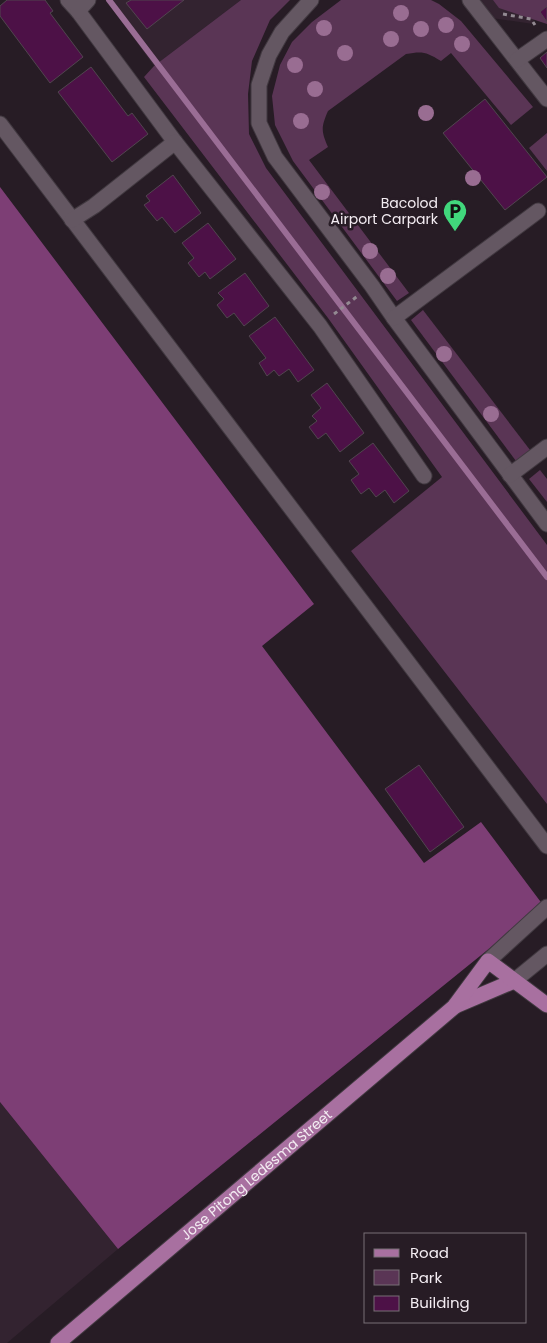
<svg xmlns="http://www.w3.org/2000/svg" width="547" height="1343" viewBox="0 0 547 1343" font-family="Poppins,sans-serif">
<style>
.built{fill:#332330}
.green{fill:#5a3555}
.forest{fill:#7d3e75}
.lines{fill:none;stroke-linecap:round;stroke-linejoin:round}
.stream{stroke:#9a6d95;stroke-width:6}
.building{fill:#4d1147;stroke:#51454f}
.minor-casing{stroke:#413940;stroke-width:17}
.major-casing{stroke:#413940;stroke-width:17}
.path{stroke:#938a92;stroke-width:3;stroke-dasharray:4 4;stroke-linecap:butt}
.minor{stroke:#645762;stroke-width:15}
.major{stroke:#a870a0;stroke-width:15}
.tree{fill:#996d92}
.labels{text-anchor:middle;stroke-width:5;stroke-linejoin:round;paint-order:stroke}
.poi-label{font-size:14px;fill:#f3ecf2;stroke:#271c25;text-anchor:end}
.street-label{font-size:14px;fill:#f3ecf2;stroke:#271c25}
</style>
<rect width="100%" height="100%" fill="#271c25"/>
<g class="built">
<path d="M106,0H241L154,66Z"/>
<path d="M478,0H547L534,17L533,24L492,18Z"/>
<path d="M0,1102L118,1249L7,1343H0Z"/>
</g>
<g class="green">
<path d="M241,0H290L270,20L252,61L248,94L249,134L266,168L547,545V804L351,551L442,477L328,318L144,77L154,66Z"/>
<path d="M341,0H431L439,4L461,21L533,107L511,125L451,53L441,61C426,52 423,51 406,54L328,111C321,127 321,131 328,147L309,160L409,293L397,301L293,161L275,125L272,96L280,65L292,42L312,22Z"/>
<path d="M493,0H547V24L499,8Z"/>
<path d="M547,133V171L529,148Z"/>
<path d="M423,310L530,450L516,461L411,320Z"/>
<path d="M540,470L547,479V502L529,479Z"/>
</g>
<path class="forest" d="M0,187L314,604L262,646L424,863L481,822L543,905L118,1249L0,1102Z"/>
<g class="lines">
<path class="stream" d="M109,0L547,577"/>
</g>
<g class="building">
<path d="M7,0H45L53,11L50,13L83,57L50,83L0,16V6Z"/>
<path d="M131,0H184L147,29L126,3Z"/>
<path d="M547,6V22L540,12Z"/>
<path d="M547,52V68L540,58Z"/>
<path d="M91,67L128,116L132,113L148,134L112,162L58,92Z"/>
<path d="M485,99L547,177L505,210L443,133Z"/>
<path d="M173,175L201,213L175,233L162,217L157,221L144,205L150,201L146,196Z"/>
<path d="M208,223L236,259L210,279L205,272L199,277L188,263L194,258L182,243Z"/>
<path d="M245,273L269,306L244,326L234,313L227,318L217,305L224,299L218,293Z"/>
<path d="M275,317L314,370L298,382L289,369L279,376L274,370L267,376L259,363L266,358L249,336Z"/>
<path d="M327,383L364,433L340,452L326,433L318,439L309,427L317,421L312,416L321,408L311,395Z"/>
<path d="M373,443L409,491L394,503L385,490L376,497L369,488L361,494L351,480L359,474L349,461Z"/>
<path d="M419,765L464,827L430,852L385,789Z"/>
</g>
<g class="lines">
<g class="minor-casing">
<g id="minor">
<path d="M68,0L78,11L175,142L320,326L424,476"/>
<path d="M311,0L282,32L269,55L259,85V123L275,157L372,286L394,318L547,524"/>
<path d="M470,0L547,99"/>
<path d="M78,11L88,0"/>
<path d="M517,60L547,39"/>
<path d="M0,124L547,846"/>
<path d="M72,220L94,206L175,142"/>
<path d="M394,318L538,211"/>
<path d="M510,475L547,447"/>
<path d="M488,961L547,907"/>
<path d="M514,981L547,954"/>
</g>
</g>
<g class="major-casing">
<g id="major">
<path d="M455,1006L514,981"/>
<path id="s1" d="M58,1343L454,1007L488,961L547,1005"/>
</g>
</g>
<g class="path">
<path d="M503,14L531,19L535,25"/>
<path d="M334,314L359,295"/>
</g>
<use href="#minor" class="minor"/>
<use href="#major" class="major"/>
</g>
<g class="tree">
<circle cx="401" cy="13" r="8"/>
<circle cx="446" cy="25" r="8"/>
<circle cx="324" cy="28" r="8"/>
<circle cx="421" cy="29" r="8"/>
<circle cx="391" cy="39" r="8"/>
<circle cx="462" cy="44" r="8"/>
<circle cx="345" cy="53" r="8"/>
<circle cx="295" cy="65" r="8"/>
<circle cx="315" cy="89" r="8"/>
<circle cx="426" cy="113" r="8"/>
<circle cx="301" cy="121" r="8"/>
<circle cx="473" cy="178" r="8"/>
<circle cx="322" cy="192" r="8"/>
<circle cx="370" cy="251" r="8"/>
<circle cx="388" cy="276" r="8"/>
<circle cx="444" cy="354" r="8"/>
<circle cx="491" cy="414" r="8"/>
</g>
<defs>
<g id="parking-pin" transform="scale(1.25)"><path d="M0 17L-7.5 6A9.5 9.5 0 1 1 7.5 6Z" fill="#41d77c" stroke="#271c25"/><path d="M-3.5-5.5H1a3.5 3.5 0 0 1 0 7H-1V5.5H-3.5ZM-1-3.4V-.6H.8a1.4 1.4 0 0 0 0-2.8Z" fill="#111"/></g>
</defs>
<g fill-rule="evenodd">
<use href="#parking-pin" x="455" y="211"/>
</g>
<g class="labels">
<g class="poi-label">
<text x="438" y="208">Bacolod<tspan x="438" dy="16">Airport Carpark</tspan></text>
</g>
<g class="street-label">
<text dy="5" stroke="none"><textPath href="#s1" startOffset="260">Jose Pitong Ledesma Street</textPath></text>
</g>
</g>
<rect x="364" y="1233" width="162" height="90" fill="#271c25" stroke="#796f77"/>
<rect x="374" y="1249" width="25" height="8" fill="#a870a0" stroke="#796f77"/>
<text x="410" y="1258" font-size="15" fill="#f3ecf2">Road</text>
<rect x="374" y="1270" width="25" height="15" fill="#5a3555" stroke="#796f77"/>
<text x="410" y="1283" font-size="15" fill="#f3ecf2">Park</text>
<rect x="374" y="1296" width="25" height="15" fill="#4d1147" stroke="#796f77"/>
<text x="410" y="1308" font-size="15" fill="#f3ecf2">Building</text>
</svg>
